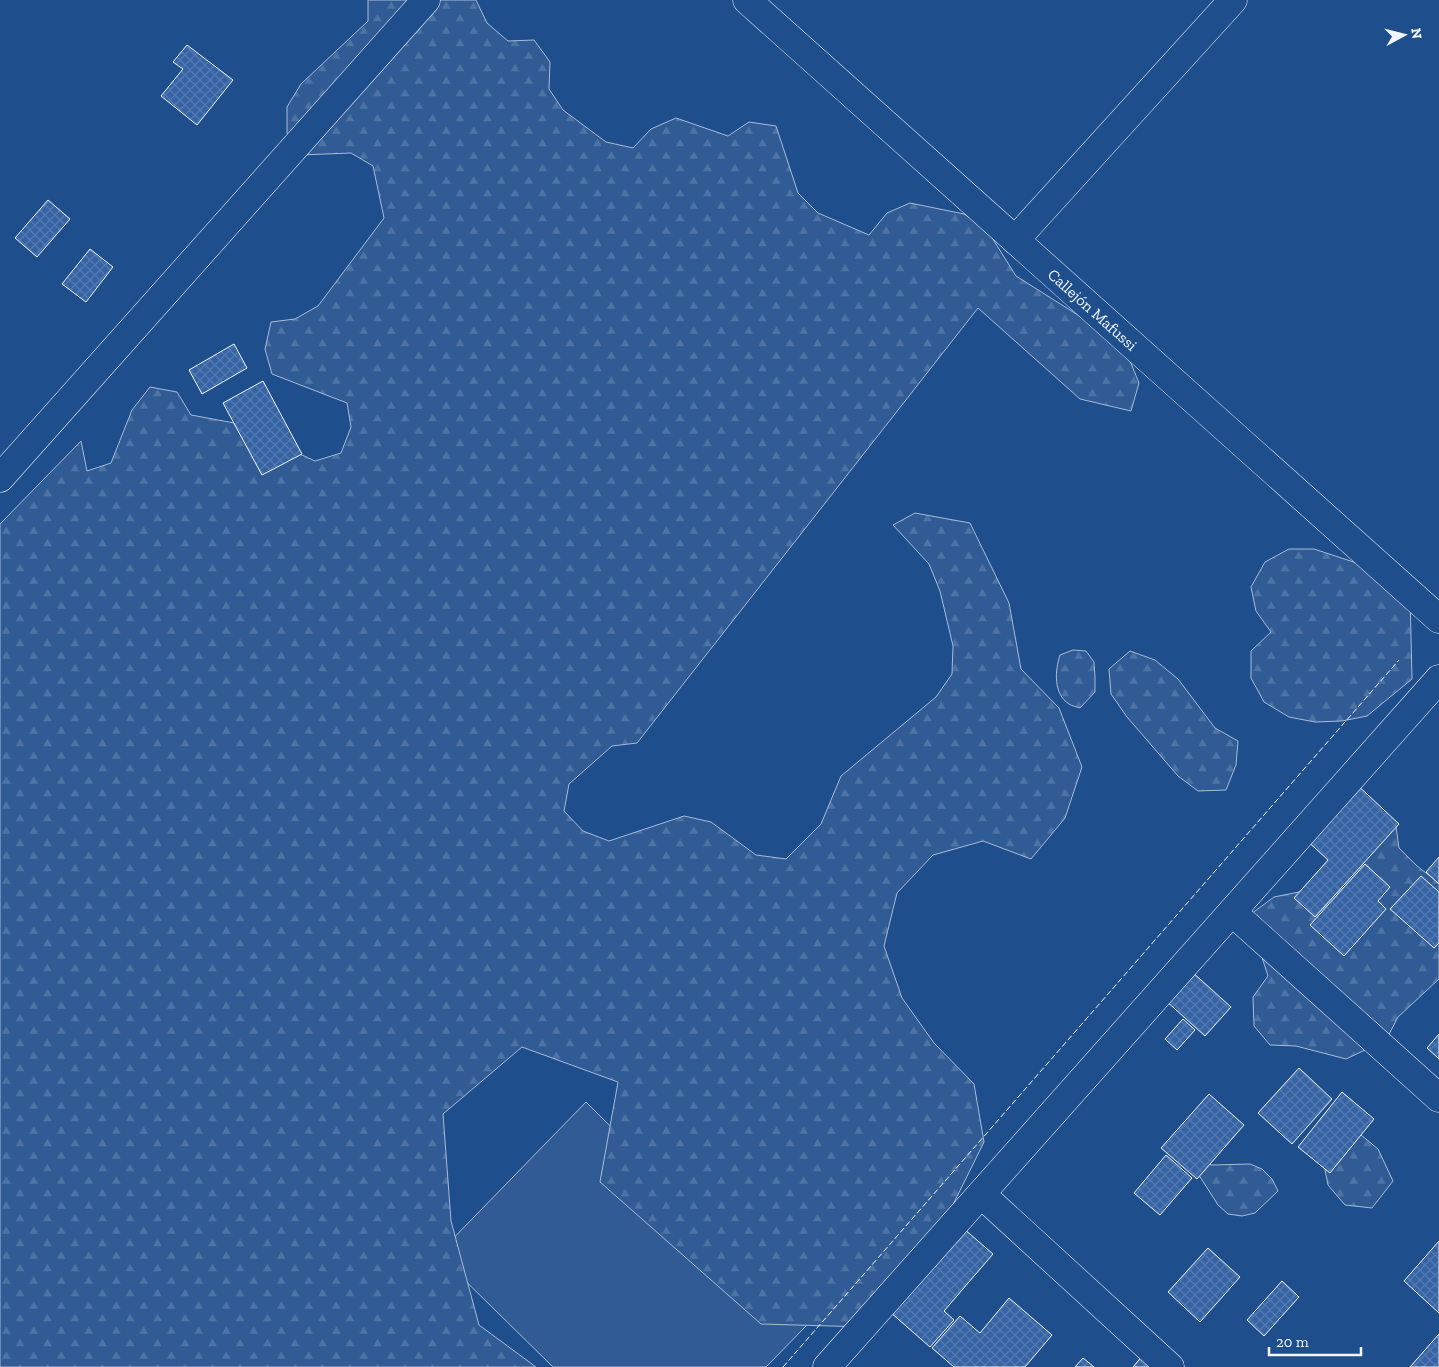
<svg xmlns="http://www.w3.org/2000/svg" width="1439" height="1367" viewBox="0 0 1439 1367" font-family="'Zilla Slab',serif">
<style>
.built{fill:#305b95;stroke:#a8bbd7}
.forest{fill:url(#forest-firs);stroke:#a8bbd7}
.building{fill:url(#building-cross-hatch);stroke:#f2f6ff}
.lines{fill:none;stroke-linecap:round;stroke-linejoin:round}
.street-casing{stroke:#f2f6ff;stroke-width:29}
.street{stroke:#1f4e8c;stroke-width:28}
.fence{stroke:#f2f6ff;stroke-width:1;stroke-dasharray:6 2.5;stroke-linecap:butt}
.labels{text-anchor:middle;stroke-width:4;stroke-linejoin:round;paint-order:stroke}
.street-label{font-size:16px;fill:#f2f6ff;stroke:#1f4e8c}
</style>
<defs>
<pattern id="forest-firs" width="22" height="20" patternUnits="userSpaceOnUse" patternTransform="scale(1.25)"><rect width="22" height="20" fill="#305b95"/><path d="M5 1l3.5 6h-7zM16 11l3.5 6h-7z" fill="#4e73a5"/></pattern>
<pattern id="building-cross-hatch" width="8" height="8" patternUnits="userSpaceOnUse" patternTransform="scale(1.25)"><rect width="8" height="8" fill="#3563a3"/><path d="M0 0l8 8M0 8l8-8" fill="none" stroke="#537ab1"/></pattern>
</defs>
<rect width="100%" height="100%" fill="#1f4e8c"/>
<path class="built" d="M586,1102L809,1323L766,1367H553L438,1254Z"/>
<g class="forest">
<path d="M368,0H476L487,23L508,41L534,40L550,62L549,89L563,110L606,142L633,148L651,129L676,118L728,136L749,122L776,126L798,193L818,213L869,235L887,213L910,203L964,214L986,228L1016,276L1108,334L1128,356L1139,383L1131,411L1080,399L978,308L637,743L612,746L569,784L564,811L583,831L609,841L684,816L711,822L756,855L786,859L821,824L841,776L936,697L952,674L953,646L940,591L929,564L893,525L915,513L970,523L1009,603L1021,669L1059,708L1082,767L1065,818L1031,859L983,841L933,855L897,893L884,946L902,998L934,1043L974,1084L984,1142L935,1241L866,1327L761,1324L600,1182L618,1082L522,1047L443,1114L451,1221L479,1325L536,1367H0V524L81,441L87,471L111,463L132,410L150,387L177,392L191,415L272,430L291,450L315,461L341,453L351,427L347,403L272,374L265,349L271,322L295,319L318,306L384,218L373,166L351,153L300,155L287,133V107L301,84L368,21Z"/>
<path d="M1289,549H1314L1393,575L1410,594L1412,679L1367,716L1342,721L1315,722L1289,717L1264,702L1251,678V651L1271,632L1256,611L1251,587L1265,562Z"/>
<path d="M1073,650L1086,651L1094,662L1095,677V692L1080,708C1077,707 1072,706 1069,704C1053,694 1055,670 1060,655Z"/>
<path d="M1130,651L1155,660L1178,679L1215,728L1238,741L1236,765L1226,790L1198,791L1178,776L1127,717L1111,694L1109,669Z"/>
<path d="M1395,820L1399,848L1417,866L1439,883V979L1398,1017L1386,1040L1346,1059L1296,1046L1270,1045L1254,1026L1253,997L1268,976L1260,951L1238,936L1251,914L1274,897L1324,887L1369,823Z"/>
<path d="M1355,1130L1378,1149L1393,1181L1372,1208L1345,1205L1328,1185L1323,1160Z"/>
<path d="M1188,1149L1211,1165L1250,1164L1262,1169L1272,1179L1278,1191L1255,1213L1242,1216L1228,1214L1218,1205L1195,1169Z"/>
</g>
<g class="building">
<path d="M187,45L233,80L197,125L161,96L183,69L173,62Z"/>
<path d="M48,200L70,219L37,257L15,238Z"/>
<path d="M90,249L113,267L86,302L62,284Z"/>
<path d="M234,344L247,368L202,394L189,370Z"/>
<path d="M263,381L302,454L262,475L223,403Z"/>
<path d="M1353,781L1399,824L1315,917L1294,898L1328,860L1303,837Z"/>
<path d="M1439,857V884L1426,872Z"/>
<path d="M1365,864L1390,887L1378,901L1386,909L1344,956L1310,925Z"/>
<path d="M1421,876L1439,892V943L1434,948L1390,909Z"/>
<path d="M1191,971L1231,1007L1205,1036L1165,1000Z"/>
<path d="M1183,1019L1195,1030L1177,1050L1165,1039Z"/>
<path d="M1439,1034V1059L1427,1048Z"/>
<path d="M1299,1068L1332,1099L1292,1144L1258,1113Z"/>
<path d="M1342,1092L1374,1119L1330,1173L1298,1147Z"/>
<path d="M1209,1094L1244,1125L1197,1179L1161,1148Z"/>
<path d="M1166,1155L1192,1178L1160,1215L1134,1193Z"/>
<path d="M963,1228L993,1254L944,1311L954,1320L930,1347L890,1312Z"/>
<path d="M1439,1241V1313L1404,1281Z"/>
<path d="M1208,1248L1240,1277L1200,1322L1168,1292Z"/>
<path d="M1282,1281L1299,1297L1264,1336L1247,1320Z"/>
<path d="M1009,1298L1052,1335L1025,1367H954L932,1348L960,1316L980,1333Z"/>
<path d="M1439,1334V1367H1410Z"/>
<path d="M1143,1355L1156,1367H1133Z"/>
<path d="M1083,1358L1094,1367H1075Z"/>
</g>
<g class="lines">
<g class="street-casing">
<g id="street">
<path id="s1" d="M747,0L1439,619"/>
<path d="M1015,240L1233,0"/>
<path d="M0,478L426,0"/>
<path d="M1232,912L1439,1098"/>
<path d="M981,1194L1170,1367"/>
<path d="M827,1367L1439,679"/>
</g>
</g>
<use href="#street" class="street"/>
<path class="fence" d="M783,1367L1399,660"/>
</g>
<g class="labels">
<g class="street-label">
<text dy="6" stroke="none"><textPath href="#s1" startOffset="464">Callejón Mafussi</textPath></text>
</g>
</g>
<g transform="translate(1404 35) rotate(83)" stroke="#1f4e8c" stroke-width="4" paint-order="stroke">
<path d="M0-4L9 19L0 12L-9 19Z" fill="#f2f6ff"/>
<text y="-8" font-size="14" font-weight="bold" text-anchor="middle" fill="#f2f6ff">N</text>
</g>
<path d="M1269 1347v8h92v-8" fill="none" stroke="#f2f6ff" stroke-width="2.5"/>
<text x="1276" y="1347" font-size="15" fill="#f2f6ff" stroke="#1f4e8c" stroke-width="4" paint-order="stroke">20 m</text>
</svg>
